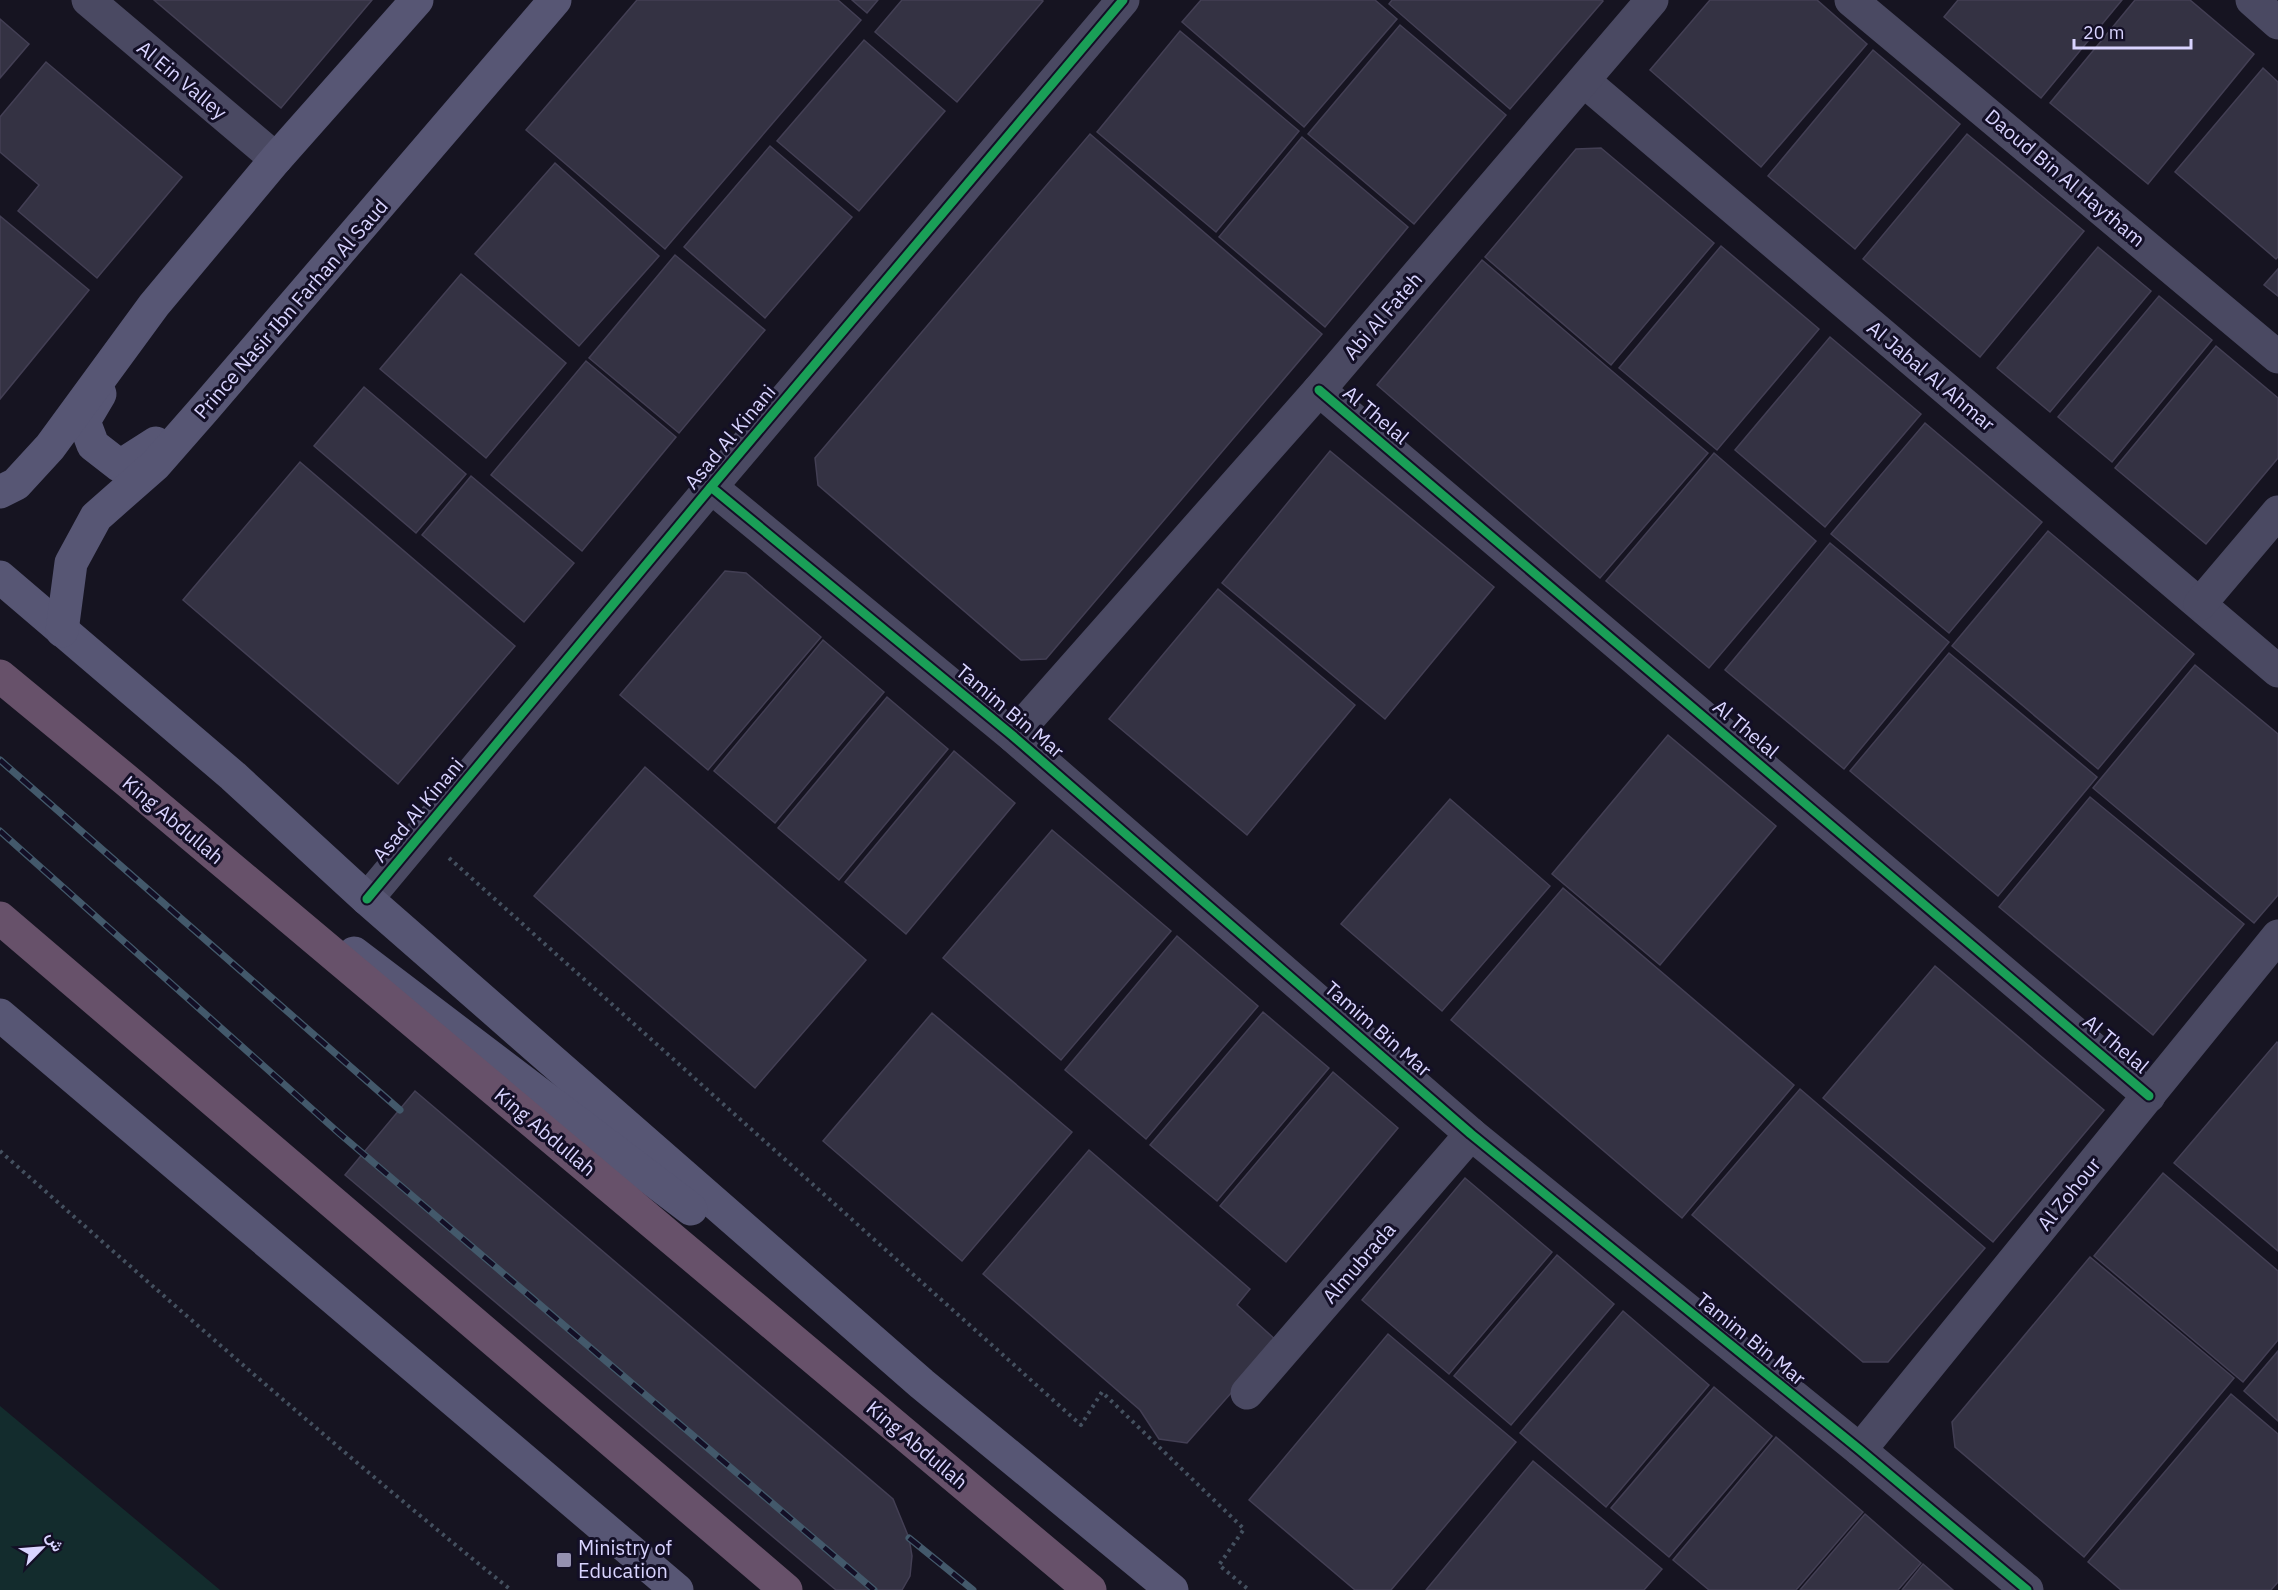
<svg xmlns="http://www.w3.org/2000/svg" width="2278" height="1590" viewBox="0 0 2278 1590" font-family="'IBM Plex Sans',Vazirmatn,sans-serif">
<style>
.green{fill:#132c2d}
.building{fill:#343243;stroke:#433f54;stroke-width:1.5}
.lines{fill:none;stroke-linecap:round;stroke-linejoin:round}
.path{stroke:#44505f;stroke-width:4;stroke-dasharray:3 4.5;stroke-linecap:butt}
.street{stroke:#4a4962;stroke-width:33}
.secondary{stroke:#575674;stroke-width:33}
.highway{stroke:#67516a;stroke-width:33}
.rail-casing{stroke:#43596b;stroke-width:7}
.rail{stroke:#130f26;stroke-width:4.5;stroke-dasharray:14;stroke-linecap:butt}
.cycleway-casing{stroke:#130f26;stroke-width:13}
.cycleway{stroke:#1a9f57;stroke-width:9}
.poi-dot{fill:#9591b1;stroke:#130f26;stroke-width:2}
.labels{text-anchor:middle;stroke-width:6;stroke-linejoin:round;paint-order:stroke}
.street-label{font-size:20px;fill:#d9d4ff;stroke:#130f26}
.poi-label{font-size:20px;fill:#d9d4ff;stroke:#130f26;text-anchor:start}
</style>
<rect width="100%" height="100%" fill="#161421"/>
<path class="green" d="M0,1406L220,1590H0Z"/>
<g class="building">
<path d="M154,0H372L281,108Z"/>
<path d="M637,0H838L861,20L665,249L526,130Z"/>
<path d="M852,0H878L867,13Z"/>
<path d="M902,0H1041L1043,1L957,102L875,32Z"/>
<path d="M1201,0H1375L1397,19L1304,127L1182,22Z"/>
<path d="M1392,0H1602L1603,1L1510,109L1389,4Z"/>
<path d="M1710,0H1817L1867,44L1761,167L1650,70Z"/>
<path d="M1958,0H2122L2041,98L1944,17Z"/>
<path d="M2135,0H2190L2254,54L2148,184L2050,103Z"/>
<path d="M0,19L29,44L0,78Z"/>
<path d="M1400,25L1506,115L1414,224L1308,134Z"/>
<path d="M1180,31L1299,131L1216,232L1097,132Z"/>
<path d="M864,40L945,111L859,211L777,141Z"/>
<path d="M1873,50L1960,124L1855,249L1768,176Z"/>
<path d="M46,62L182,177L97,278L18,211L39,185L0,152V117Z"/>
<path d="M2263,68L2278,82V257L2276,259L2175,172Z"/>
<path d="M1090,134L1322,334L1046,659L1021,660L818,485L815,458Z"/>
<path d="M1967,134L2084,231L1980,357L1863,259Z"/>
<path d="M1302,137L1408,227L1325,327L1219,237Z"/>
<path d="M770,146L852,217L765,318L684,247Z"/>
<path d="M1601,148L1714,243L1611,365L1485,257L1576,149Z"/>
<path d="M555,163L659,256L579,346L475,254Z"/>
<path d="M0,216L89,290L0,399Z"/>
<path d="M1721,246L1819,329L1717,450L1619,368Z"/>
<path d="M2098,247L2151,291L2050,412L1997,368Z"/>
<path d="M675,255L765,330L679,433L589,358Z"/>
<path d="M1482,260L1708,453L1600,578L1377,385Z"/>
<path d="M2278,269V296L2264,285Z"/>
<path d="M461,274L566,363L486,458L380,369Z"/>
<path d="M2159,296L2212,340L2112,462L2058,417Z"/>
<path d="M1830,337L1921,414L1825,527L1735,450Z"/>
<path d="M2216,346L2278,398V458L2206,544L2115,468Z"/>
<path d="M586,361L676,437L582,551L491,475Z"/>
<path d="M364,387L466,474L416,533L314,446Z"/>
<path d="M1925,423L2042,522L1949,633L1831,534Z"/>
<path d="M1330,451L1494,587L1385,719L1222,583Z"/>
<path d="M1714,453L1816,541L1709,668L1606,581Z"/>
<path d="M300,462L515,646L398,784L183,600Z"/>
<path d="M471,476L574,563L524,622L422,535Z"/>
<path d="M2048,531L2194,654L2098,769L1952,646Z"/>
<path d="M1830,543L1949,642L1844,769L1725,670Z"/>
<path d="M725,571L746,573L821,637L708,770L620,695Z"/>
<path d="M1218,589L1355,705L1247,835L1109,719Z"/>
<path d="M823,640L884,692L775,823L714,771Z"/>
<path d="M1949,653L2097,777L1998,896L1850,771Z"/>
<path d="M2195,665L2278,734V895L2254,923L2093,788Z"/>
<path d="M887,697L948,749L839,880L778,828Z"/>
<path d="M1668,735L1776,826L1660,965L1552,874Z"/>
<path d="M954,751L1015,803L906,934L845,882Z"/>
<path d="M645,767L866,960L755,1088L534,896Z"/>
<path d="M2090,797L2244,924L2153,1035L1999,907Z"/>
<path d="M1450,799L1550,886L1442,1011L1341,924Z"/>
<path d="M1052,830L1171,931L1061,1060L943,958Z"/>
<path d="M1563,888L1794,1085L1682,1218L1451,1020Z"/>
<path d="M1177,936L1258,1006L1146,1139L1065,1070Z"/>
<path d="M1935,966L2104,1110L1993,1242L1823,1098Z"/>
<path d="M1263,1012L1329,1068L1217,1201L1150,1145Z"/>
<path d="M932,1013L1072,1132L962,1261L823,1141Z"/>
<path d="M2277,1042L2278,1043V1251L2174,1163Z"/>
<path d="M1333,1072L1398,1128L1286,1262L1220,1206Z"/>
<path d="M1800,1089L1985,1248L1888,1362H1863L1692,1215Z"/>
<path d="M415,1091L893,1499L909,1538L912,1556L910,1576L902,1590H836L345,1175Z"/>
<path d="M1089,1150L1250,1289L1237,1305L1277,1341L1187,1443L1159,1439L1140,1410L983,1274Z"/>
<path d="M2163,1173L2278,1271V1340L2243,1382L2094,1256Z"/>
<path d="M1465,1178L1552,1252L1449,1374L1362,1300Z"/>
<path d="M1557,1255L1614,1304L1511,1425L1454,1376Z"/>
<path d="M2090,1257L2234,1378L2084,1557L1955,1447L1952,1422Z"/>
<path d="M1623,1311L1709,1385L1606,1507L1520,1433Z"/>
<path d="M1388,1334L1516,1442L1391,1590H1355L1249,1500Z"/>
<path d="M2278,1351V1421L2244,1391Z"/>
<path d="M1714,1387L1772,1436L1669,1557L1611,1508Z"/>
<path d="M2231,1394L2278,1434V1582L2271,1590H2121L2088,1562Z"/>
<path d="M1776,1437L1863,1512L1796,1590H1709L1673,1560Z"/>
<path d="M1533,1461L1662,1569L1644,1590H1426Z"/>
<path d="M1865,1514L1921,1563L1898,1590H1800Z"/>
<path d="M1923,1564L1953,1590H1902Z"/>
</g>
<g class="lines">
<g class="path">
<path d="M449,858L1081,1425L1102,1392L1244,1529L1219,1565L1249,1590"/>
<path d="M0,1151C168,1300 336,1449 511,1590"/>
</g>
<g class="street">
<path d="M88,0L276,159"/>
<path d="M1851,0L2278,357"/>
<path d="M2252,0L2278,23"/>
<path d="M1584,81L2278,671"/>
<path d="M1319,390L2149,1096"/>
<path d="M711,487L1013,736L1471,1134L1860,1450L2027,1590"/>
<path d="M2200,604L2278,512"/>
<path d="M1013,736L1319,390L1652,0"/>
<path d="M367,899L711,487L1123,0"/>
<path d="M1247,1393L1471,1134"/>
<path d="M1860,1450L2278,936"/>
</g>
<g class="secondary">
<path d="M100,394L84,421L93,445L120,466L156,443"/>
<path d="M0,492L16,484L50,447L154,305L276,159L417,0"/>
<path d="M0,577L233,776L367,899L922,1384L1172,1590"/>
<path d="M62,631L71,563L96,517L155,465L205,408L555,0"/>
<path d="M354,953L691,1209"/>
<path d="M0,1015L677,1590"/>
</g>
<g class="highway">
<path d="M0,676L126,780L1090,1590"/>
<path d="M0,918L786,1590"/>
</g>
<g class="rail-casing">
<g id="rail">
<path d="M0,760L400,1110"/>
<path d="M0,831L340,1134L874,1590"/>
<path d="M909,1538L973,1590"/>
</g>
</g>
<use href="#rail" class="rail"/>
<g class="cycleway-casing">
<g id="cycleway">
<path d="M1319,390L2149,1096"/>
<path d="M711,487L1013,736L1471,1134L1860,1450L2027,1590"/>
<path d="M367,899L711,487L1123,0"/>
</g>
</g>
<use href="#cycleway" class="cycleway"/>
</g>
<rect class="poi-dot" x="556" y="1552" width="16" height="16" rx="3"/>
<g class="labels">
<g class="street-label">
<text transform="translate(182 80) rotate(40)" y="7">Al Ein Valley</text>
<text transform="translate(2065 178) rotate(40)" y="7">Daoud Bin Al Haytham</text>
<text transform="translate(291 309) rotate(-49)" y="7">Prince Nasir Ibn Farhan Al Saud</text>
<text transform="translate(1383 316) rotate(-49)" y="7">Abi Al Fateh</text>
<text transform="translate(1931 376) rotate(40)" y="7">Al Jabal Al Ahmar</text>
<text transform="translate(1376 415) rotate(40)" y="7">Al Thelal</text>
<text transform="translate(730 437) rotate(-50)" y="7">Asad Al Kinani</text>
<text transform="translate(1010 711) rotate(40)" y="7">Tamim Bin Mar</text>
<text transform="translate(1746 729) rotate(40)" y="7">Al Thelal</text>
<text transform="translate(418 810) rotate(-50)" y="7">Asad Al Kinani</text>
<text transform="translate(173 820) rotate(40)" y="7">King Abdullah</text>
<text transform="translate(1378 1029) rotate(41)" y="7">Tamim Bin Mar</text>
<text transform="translate(2116 1044) rotate(40)" y="7">Al Thelal</text>
<text transform="translate(545 1132) rotate(40)" y="7">King Abdullah</text>
<text transform="translate(2069 1194) rotate(-51)" y="7">Al Zohour</text>
<text transform="translate(1359 1263) rotate(-49)" y="7">Almubrada</text>
<text transform="translate(1751 1339) rotate(39)" y="7">Tamim Bin Mar</text>
<text transform="translate(917 1445) rotate(40)" y="7">King Abdullah</text>
</g>
<g class="poi-label">
<text x="578" y="1555">Ministry of<tspan x="578" dy="23">Education</tspan></text>
</g>
</g>
<g transform="translate(42 1548) rotate(65)" stroke="#130f26" stroke-width="4.5" paint-order="stroke">
<path d="M0-4.5L10 22L0 15L-10 22Z" fill="#d9d4ff"/>
<text y="-9" font-size="16" font-weight="bold" text-anchor="middle" fill="#d9d4ff">ش</text>
</g>
<path d="M2074 39v9h117v-9" fill="none" stroke="#d9d4ff" stroke-width="3"/>
<text x="2083" y="39" font-size="18" fill="#d9d4ff" stroke="#130f26" stroke-width="4.5" paint-order="stroke">20 m</text>
</svg>
